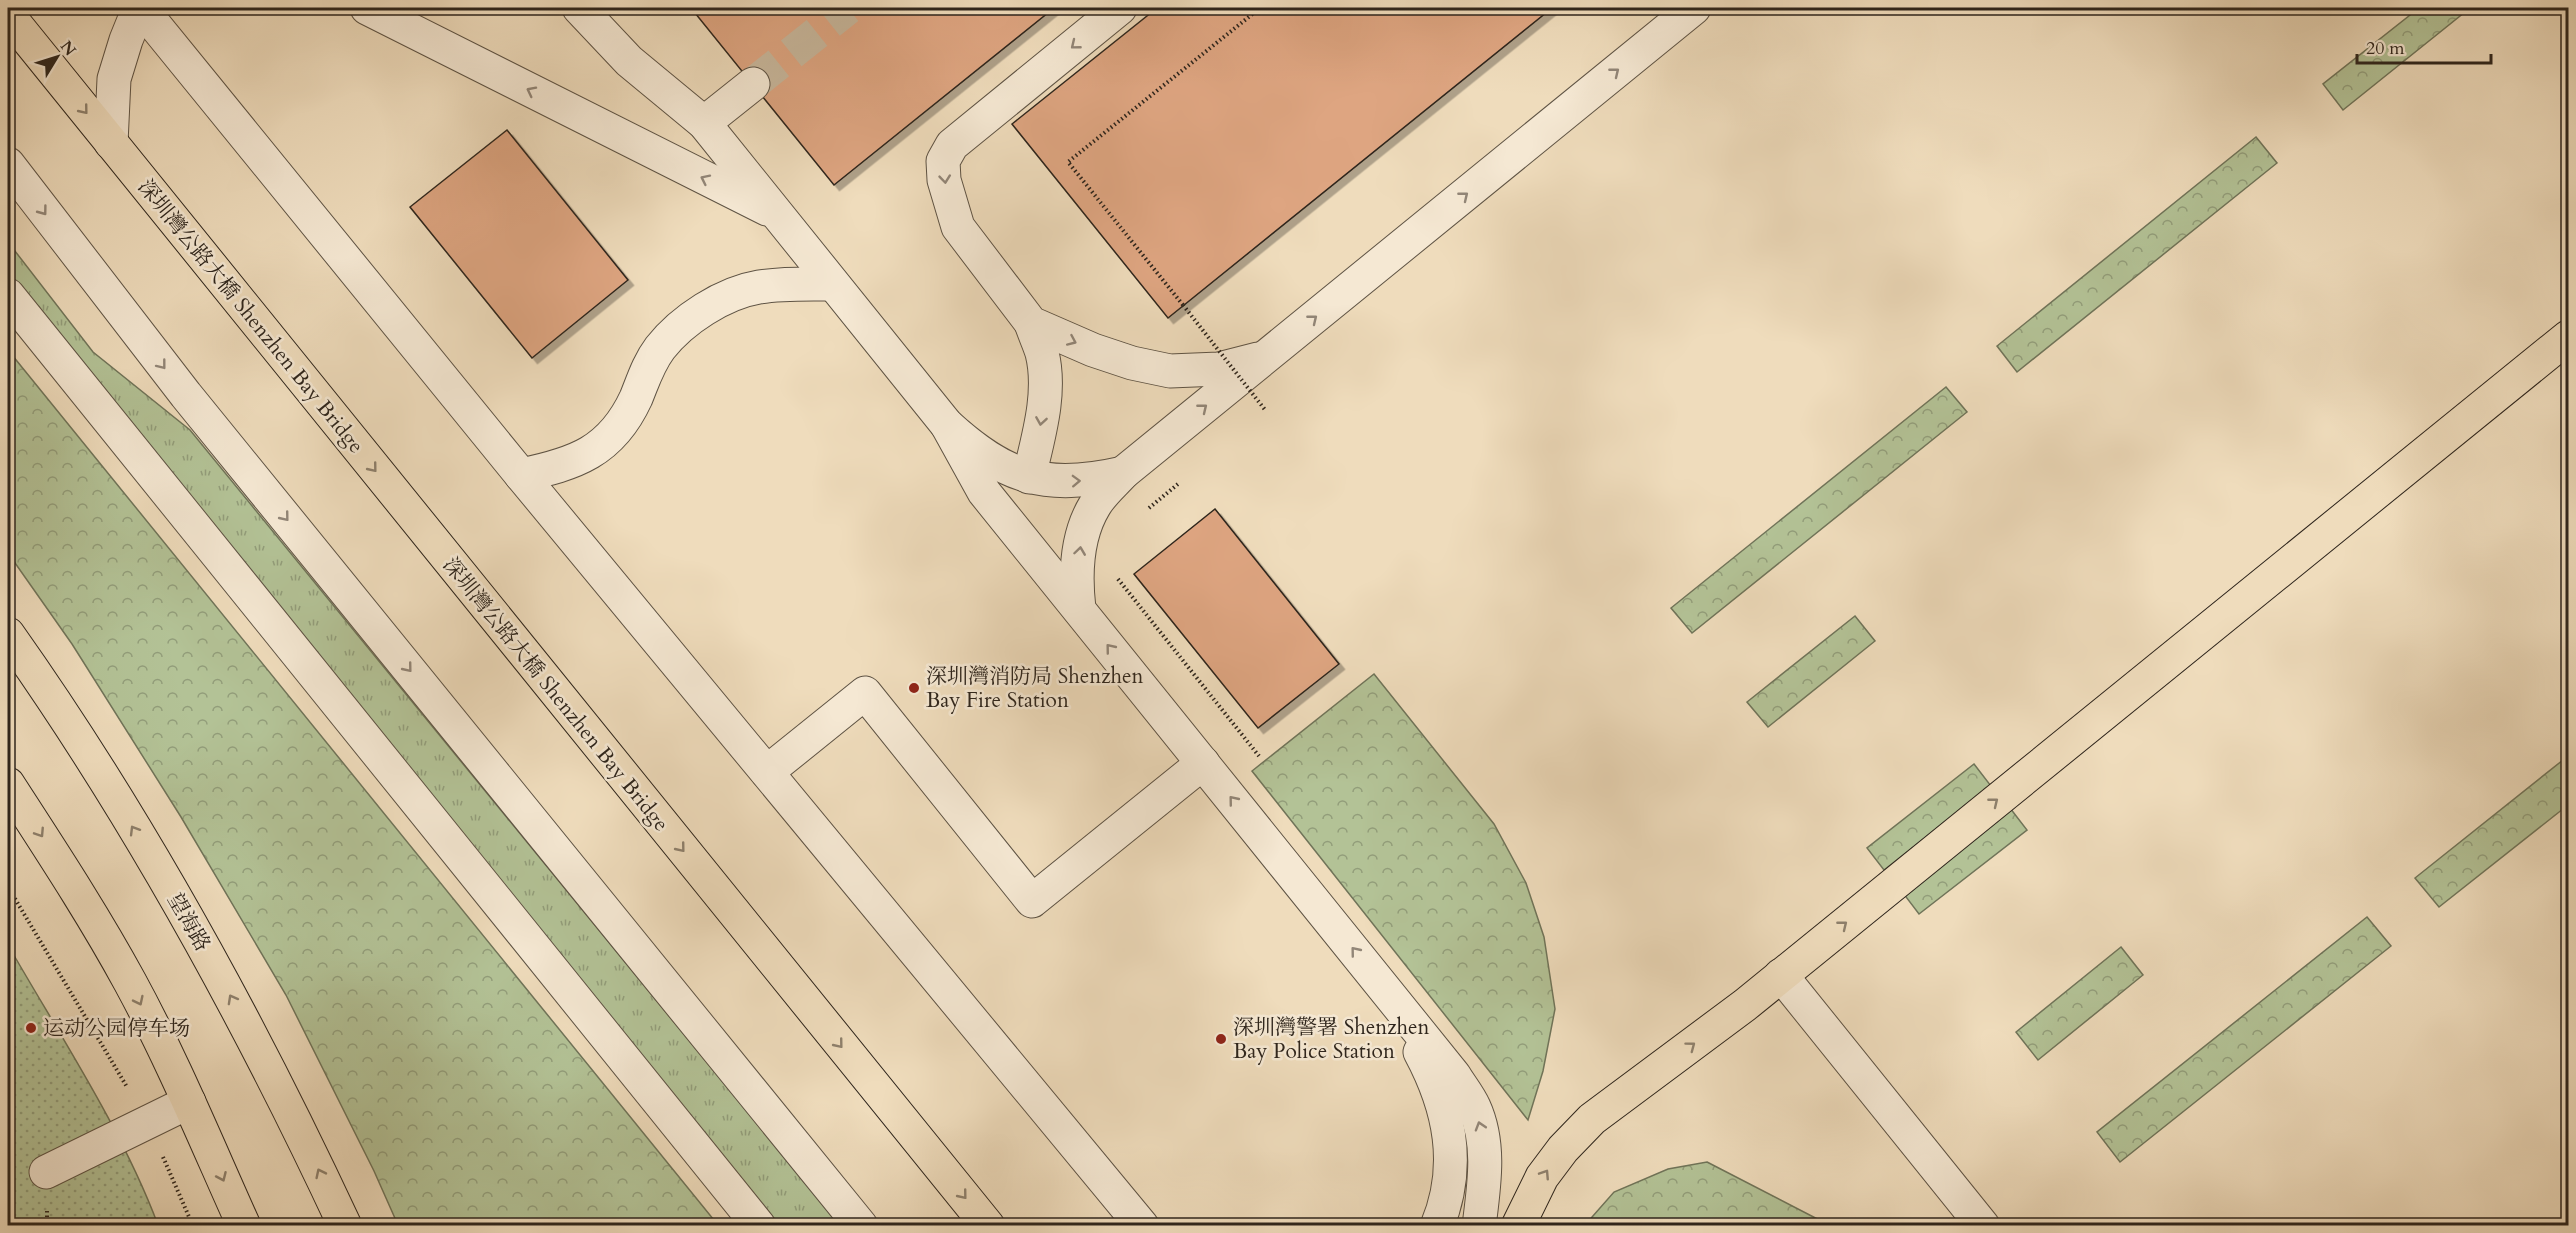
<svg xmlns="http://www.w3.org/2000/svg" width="2576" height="1233" viewBox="0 0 2576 1233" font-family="Cardo,'Noto Serif SC',serif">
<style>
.grass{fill:url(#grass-tufts);stroke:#707459;stroke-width:1.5}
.forest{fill:url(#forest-crowns);stroke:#707459;stroke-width:1.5}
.park{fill:url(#park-dots);stroke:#707459;stroke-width:1.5}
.building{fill:#dea581;stroke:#2e251c;stroke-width:1.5;filter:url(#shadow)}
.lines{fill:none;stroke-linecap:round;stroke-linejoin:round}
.minor-tunnel{stroke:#c8b79c;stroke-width:33;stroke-dasharray:33 16;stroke-linecap:butt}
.minor-casing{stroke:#5e5344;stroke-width:35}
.major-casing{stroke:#2e251c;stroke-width:35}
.highway-casing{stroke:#2e251c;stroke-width:35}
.path{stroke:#2e251c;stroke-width:4;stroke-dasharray:1.5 3;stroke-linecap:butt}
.minor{stroke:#f5e8d3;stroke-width:33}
.major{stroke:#efdcbc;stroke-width:33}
.highway{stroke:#efdcbc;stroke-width:33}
.path-bridge{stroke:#2e251c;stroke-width:4;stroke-dasharray:1.5 3;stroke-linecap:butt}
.oneway{stroke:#928678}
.oneway2{stroke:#8e806c}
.poi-dot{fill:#8f2418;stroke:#f5e8d3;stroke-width:2}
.labels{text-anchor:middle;stroke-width:5;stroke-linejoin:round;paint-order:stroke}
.street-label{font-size:21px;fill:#2e251c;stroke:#f5e8d3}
.poi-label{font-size:21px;fill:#2e251c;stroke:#f5e8d3;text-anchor:start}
</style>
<defs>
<pattern id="grass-tufts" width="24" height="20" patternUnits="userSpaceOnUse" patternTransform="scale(1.5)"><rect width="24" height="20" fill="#b3c296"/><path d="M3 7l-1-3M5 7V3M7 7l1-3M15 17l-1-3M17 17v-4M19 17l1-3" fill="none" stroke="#929d7a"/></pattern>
<pattern id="forest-crowns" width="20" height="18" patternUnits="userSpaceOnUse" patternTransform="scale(1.5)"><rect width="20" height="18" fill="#b3c296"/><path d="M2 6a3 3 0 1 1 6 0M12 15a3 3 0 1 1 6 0" fill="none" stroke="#929d7a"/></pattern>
<pattern id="park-dots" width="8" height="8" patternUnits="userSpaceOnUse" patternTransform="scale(1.5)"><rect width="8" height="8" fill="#b3c296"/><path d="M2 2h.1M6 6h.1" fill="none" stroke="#929d7a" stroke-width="1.8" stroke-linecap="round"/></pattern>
<filter id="shadow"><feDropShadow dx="5.5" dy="5.5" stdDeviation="0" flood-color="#0004"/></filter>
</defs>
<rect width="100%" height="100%" fill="#efdcbc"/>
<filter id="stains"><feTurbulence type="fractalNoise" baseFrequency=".00333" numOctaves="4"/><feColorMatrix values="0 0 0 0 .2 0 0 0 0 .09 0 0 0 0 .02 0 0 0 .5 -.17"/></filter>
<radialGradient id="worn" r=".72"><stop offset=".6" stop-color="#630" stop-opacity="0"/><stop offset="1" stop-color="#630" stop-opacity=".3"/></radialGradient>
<path class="grass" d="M8,242L93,352L190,430L840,1225H775L8,274Z"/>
<g class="forest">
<path d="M2419,8H2470L2343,110L2323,84Z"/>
<path d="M2256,137L2277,163L2017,372L1997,346Z"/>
<path d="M8,350L718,1225H398L374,1171L286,995L181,817L72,644L8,553Z"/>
<path d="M1946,387L1967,412L1692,633L1671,608Z"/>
<path d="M1855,616L1875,641L1768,727L1747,702Z"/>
<path d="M1374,674L1494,824L1526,883L1544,937L1555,1009L1543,1071L1528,1120L1252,771Z"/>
<path d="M2568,756V805L2439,907L2415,878Z"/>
<path d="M1974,764L1991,786L1884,870L1867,848Z"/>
<path d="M2010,808L2027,830L1919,914L1903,893Z"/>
<path d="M2367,917L2391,946L2120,1162L2097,1132Z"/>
<path d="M2121,947L2143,975L2038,1060L2016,1032Z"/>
<path d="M1707,1162L1829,1225H1585L1614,1192L1668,1169Z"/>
</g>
<path class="park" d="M8,945C59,1034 122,1129 158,1225H8Z"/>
<g class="building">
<path d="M691,8H1054L834,185Z"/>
<path d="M1157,8H1552L1168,318L1012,124Z"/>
<path d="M507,130L628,280L532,358L410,207Z"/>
<path d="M1215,509L1339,664L1258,728L1134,574Z"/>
</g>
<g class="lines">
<path class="minor-tunnel" d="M753,84L848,8"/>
<g class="minor-casing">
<g id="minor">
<path d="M141,8L521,475L1142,1226"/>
<path d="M367,8L767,209"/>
<path d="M579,8L629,61L704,123L947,425C1005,478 1045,491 1123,473"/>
<path d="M1120,8L952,145L943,161L944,180L958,227L1031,323L1093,350L1132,363L1170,371L1219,369L1258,359"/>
<path d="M704,123L753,84"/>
<path d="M111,143L114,79L126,40L139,8"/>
<path d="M8,164L186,395L861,1226"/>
<path d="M8,295L759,1226"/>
<path d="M947,425L984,492L1454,1075C1460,1085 1469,1096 1474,1107C1491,1144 1484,1186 1479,1226"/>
<path d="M521,475C575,464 611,452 636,398C643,381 648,364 660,348C682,320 723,293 759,287C783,283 808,284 832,284"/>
<path d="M1029,477C1038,438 1052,393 1042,353C1039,343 1034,333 1031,323"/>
<path d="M1079,609C1075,575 1076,536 1095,505C1102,493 1114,483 1123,473L1694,8"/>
<path d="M767,772L865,693L1032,901L1203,763"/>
<path d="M1781,975L1983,1226"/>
<path d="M1420,1052C1450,1108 1462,1166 1437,1226"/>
<path d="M46,1172L189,1102"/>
</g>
</g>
<g class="major-casing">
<g id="major">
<path d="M8,634C139,819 249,1020 345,1226"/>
<path d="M8,784C50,849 93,914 130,982C173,1061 207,1144 244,1226"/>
</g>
</g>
<g class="highway-casing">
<g id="highway">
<path d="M8,15L988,1226"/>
<path d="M1518,1226L1542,1177L1563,1149L1592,1119L1745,1005L2568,337"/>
</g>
</g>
<g class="path">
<path d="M1183,305L1068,162L1260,8"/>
<path d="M1149,508L1178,484"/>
<path d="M1118,579L1259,756"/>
<path d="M8,887L127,1087"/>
<path d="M163,1157L193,1226"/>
<path d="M47,1226V1211"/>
</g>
<use href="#minor" class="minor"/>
<use href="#major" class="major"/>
<use href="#highway" class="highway"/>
<path class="path-bridge" d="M1183,305L1266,411"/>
</g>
<defs><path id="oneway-chevron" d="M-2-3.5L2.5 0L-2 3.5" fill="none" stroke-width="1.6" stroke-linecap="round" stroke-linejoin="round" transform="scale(1.5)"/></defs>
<g class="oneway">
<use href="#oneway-chevron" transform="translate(1075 45) rotate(141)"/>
<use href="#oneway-chevron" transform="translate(1615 72) rotate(-39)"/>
<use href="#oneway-chevron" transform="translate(531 91) rotate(-153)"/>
<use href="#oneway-chevron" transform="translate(705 179) rotate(-154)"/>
<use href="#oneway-chevron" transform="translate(945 179) rotate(84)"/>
<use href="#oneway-chevron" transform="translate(1464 196) rotate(-39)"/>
<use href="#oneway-chevron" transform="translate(43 211) rotate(53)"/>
<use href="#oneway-chevron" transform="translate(1313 319) rotate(-39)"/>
<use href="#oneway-chevron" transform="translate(1072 341) rotate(24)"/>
<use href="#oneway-chevron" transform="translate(162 365) rotate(52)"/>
<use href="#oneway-chevron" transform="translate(1203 408) rotate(-39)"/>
<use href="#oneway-chevron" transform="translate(1041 421) rotate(99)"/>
<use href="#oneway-chevron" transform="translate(1076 481) rotate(-2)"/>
<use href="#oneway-chevron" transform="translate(285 517) rotate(51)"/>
<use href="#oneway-chevron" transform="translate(1080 551) rotate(-82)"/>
<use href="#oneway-chevron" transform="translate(1110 648) rotate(-129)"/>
<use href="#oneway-chevron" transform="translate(408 668) rotate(51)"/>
<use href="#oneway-chevron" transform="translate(1233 800) rotate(-129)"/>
<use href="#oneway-chevron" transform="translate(1355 951) rotate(-129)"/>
<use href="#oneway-chevron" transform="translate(1480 1126) rotate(-107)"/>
</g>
<g class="oneway2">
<use href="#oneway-chevron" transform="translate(84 110) rotate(51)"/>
<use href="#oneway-chevron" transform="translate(373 468) rotate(51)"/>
<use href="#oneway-chevron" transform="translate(1994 802) rotate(-39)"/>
<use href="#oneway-chevron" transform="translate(134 830) rotate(-121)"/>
<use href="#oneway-chevron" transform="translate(40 833) rotate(57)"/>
<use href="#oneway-chevron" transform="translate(681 848) rotate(51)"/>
<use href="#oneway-chevron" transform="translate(1843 925) rotate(-39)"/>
<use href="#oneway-chevron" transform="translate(232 999) rotate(-119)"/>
<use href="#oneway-chevron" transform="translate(139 1001) rotate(64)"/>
<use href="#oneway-chevron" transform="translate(839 1044) rotate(51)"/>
<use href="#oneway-chevron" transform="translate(1691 1046) rotate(-37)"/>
<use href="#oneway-chevron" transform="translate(320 1173) rotate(-116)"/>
<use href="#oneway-chevron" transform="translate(1545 1174) rotate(-57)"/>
<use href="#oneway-chevron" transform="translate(222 1177) rotate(66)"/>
<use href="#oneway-chevron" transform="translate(963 1195) rotate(51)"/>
</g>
<g class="poi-dot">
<circle cx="914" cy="688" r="6"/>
<circle cx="31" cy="1028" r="6"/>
<circle cx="1221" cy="1039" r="6"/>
</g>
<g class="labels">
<g class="street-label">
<text transform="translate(251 316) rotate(51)" y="7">深圳灣公路大橋 Shenzhen Bay Bridge</text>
<text transform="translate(556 694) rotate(51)" y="7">深圳灣公路大橋 Shenzhen Bay Bridge</text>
<text transform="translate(189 922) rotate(60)" y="7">望海路</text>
</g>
<g class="poi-label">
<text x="926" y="683">深圳灣消防局 Shenzhen<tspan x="926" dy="24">Bay Fire Station</tspan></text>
<text x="1233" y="1034">深圳灣警署 Shenzhen<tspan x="1233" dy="24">Bay Police Station</tspan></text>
<text x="43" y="1035">运动公园停车场</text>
</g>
</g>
<rect width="2576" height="1233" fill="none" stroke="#efdcbc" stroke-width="30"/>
<rect x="9" y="9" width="2558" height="1215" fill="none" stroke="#2e251c" stroke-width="3"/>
<rect x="15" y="15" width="2546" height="1203" fill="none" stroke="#2e251c" stroke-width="1.5"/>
<g transform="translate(57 57) rotate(52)" stroke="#f5e8d3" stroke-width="4.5" paint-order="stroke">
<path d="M0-4.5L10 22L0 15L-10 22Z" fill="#2e251c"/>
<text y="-9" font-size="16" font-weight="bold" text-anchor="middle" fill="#2e251c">N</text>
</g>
<path d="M2357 54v9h134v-9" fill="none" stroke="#2e251c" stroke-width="3"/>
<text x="2366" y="54" font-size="18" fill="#2e251c" stroke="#f5e8d3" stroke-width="4.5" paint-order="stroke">20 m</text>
<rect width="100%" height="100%" filter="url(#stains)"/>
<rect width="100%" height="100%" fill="url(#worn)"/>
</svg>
